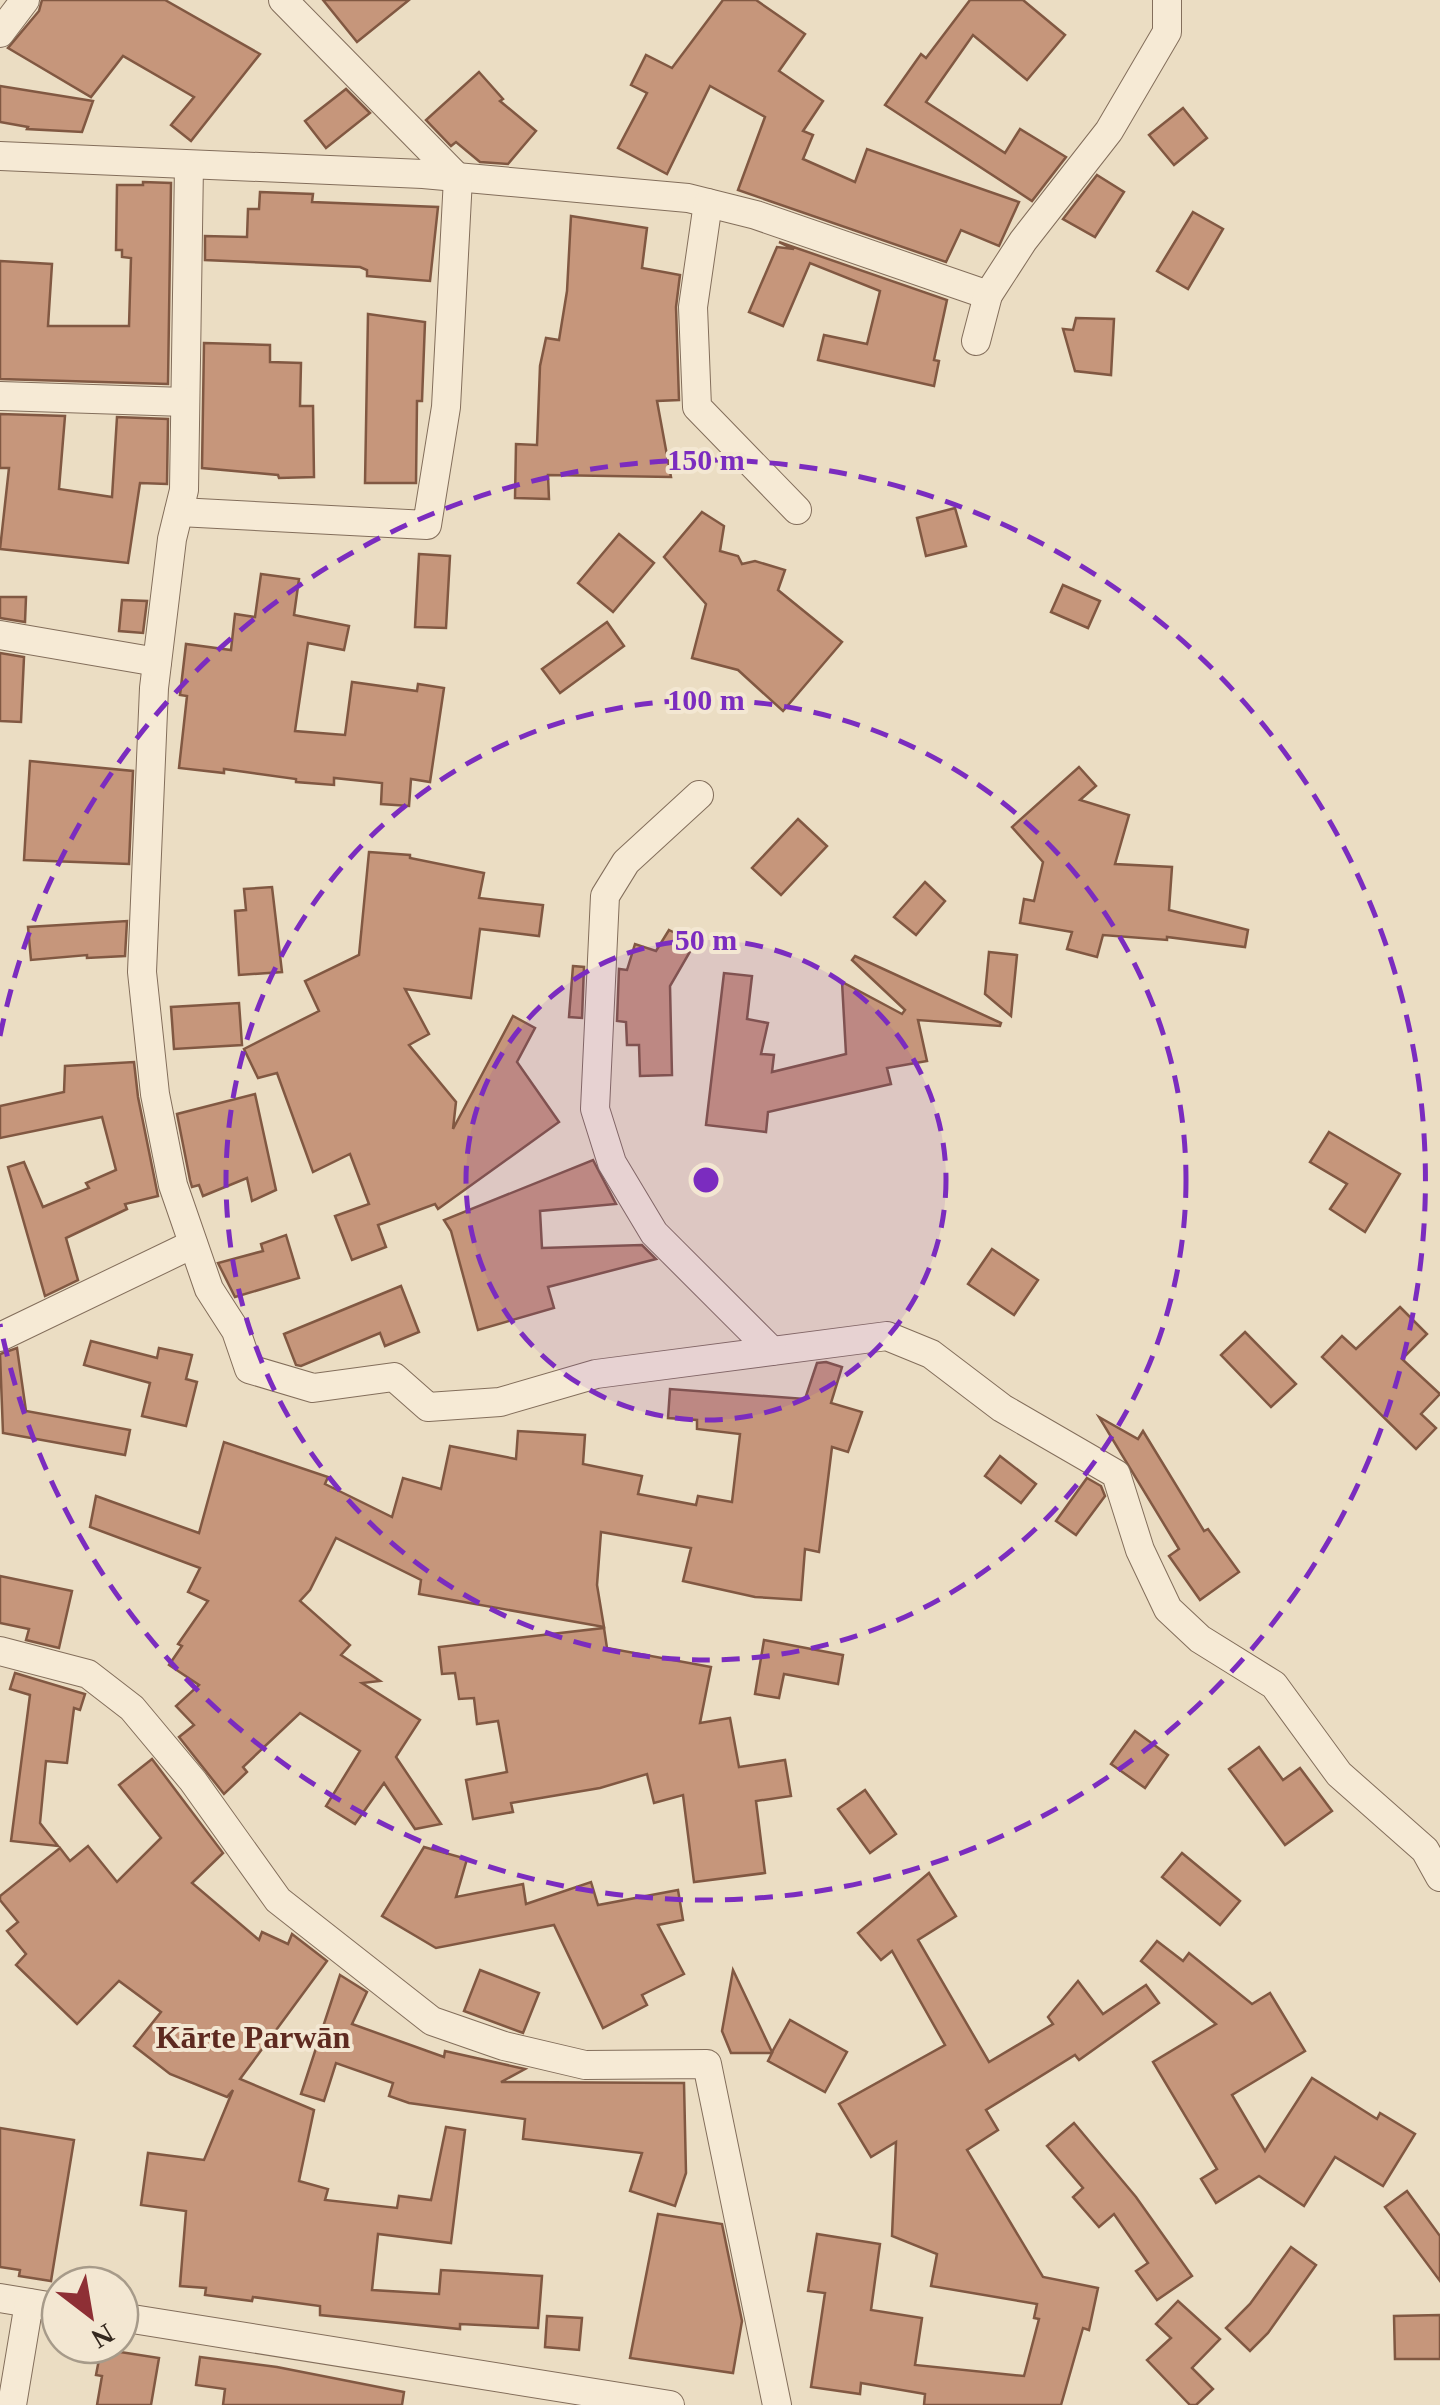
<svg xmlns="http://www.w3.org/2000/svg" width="1440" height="2405" viewBox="0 0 1440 2405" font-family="Georgia,serif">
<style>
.building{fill:#c6967b;stroke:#815842;stroke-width:2.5}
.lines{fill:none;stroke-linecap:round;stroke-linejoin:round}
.street-casing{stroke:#836e5b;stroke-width:30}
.street{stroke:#f6ead5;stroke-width:28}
.ring{fill:none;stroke:#7b2cbf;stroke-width:5;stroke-dasharray:18 12}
.labels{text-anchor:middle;stroke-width:8;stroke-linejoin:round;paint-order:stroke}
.neighbourhood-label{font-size:32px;font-weight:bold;fill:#5e2a20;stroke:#f3e7d2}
.centre{fill:#7b2cbf;stroke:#f3e7d2;stroke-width:5}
.ring-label{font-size:30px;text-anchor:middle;font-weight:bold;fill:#7b2cbf;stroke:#f3e7d2;stroke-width:8;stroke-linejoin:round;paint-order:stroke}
</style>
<rect width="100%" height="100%" fill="#ebddc3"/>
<g class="building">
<path d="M42,0H165L260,54L191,141L171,125L194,97L123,56L91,97L8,48L39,11Z"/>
<path d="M323,0H409L357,42Z"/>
<path d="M723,0H756L805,34L779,71L823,101L803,131L813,135L803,159L855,182L867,149L1019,202L999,246L961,230L946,262L738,190L765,117L710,86L667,174L618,148L647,93L631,85L646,55L672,68Z"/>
<path d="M970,0H1023L1065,35L1027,80L973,35L926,102L1005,153L1020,129L1066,157L1032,201L885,105L921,54L926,58Z"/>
<path d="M479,72L503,99L500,101L536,131L508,164L480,162L456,142L451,146L426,120Z"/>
<path d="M0,86L93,101L82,132L27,129L28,127L0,122Z"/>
<path d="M346,89L370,113L326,148L305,121Z"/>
<path d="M1183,108L1207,138L1174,165L1149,135Z"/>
<path d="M1097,175L1124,192L1095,237L1063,219Z"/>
<path d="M143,182L171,183L168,384L0,379V261L52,264L48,326H129L131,258L122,257V250H116L117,185H143Z"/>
<path d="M260,192L313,194L312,202L438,207L430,281L367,276V270L360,267L205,260V236L247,237L248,209H259Z"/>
<path d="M1193,212L1223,229L1188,289L1157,271Z"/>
<path d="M571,216L647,228L642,268L680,275L676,307L679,400L657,401L671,477L548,475L549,499L515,498L516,444L537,445L540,366L546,338L559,340L567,291Z"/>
<path d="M779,242L947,300L934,360L939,361L934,386L818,360L824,335L867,344L880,291L810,263L783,326L749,312L777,247L794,249Z"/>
<path d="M368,314L425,322L422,401H417L416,483H365Z"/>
<path d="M1076,318L1114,319L1111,375L1075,371L1063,329L1073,330Z"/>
<path d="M204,343L270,345V362L301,363L300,406H313L314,477L279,478L278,475L202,468Z"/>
<path d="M0,414L65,416L59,489L112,497L117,417L168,419L167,484L140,483L128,563L0,549L9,468H0Z"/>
<path d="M955,508L966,546L926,556L917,518Z"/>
<path d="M702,512L724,526L720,551L738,556L742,564L755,561L785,570L778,590L842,642L783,711L738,670L692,658L706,604L664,557Z"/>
<path d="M619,534L654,563L613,612L578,583Z"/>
<path d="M419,554L450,556L446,628L415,627Z"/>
<path d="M261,574L299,579L294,615L349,626L344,650L308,643L295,731L345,735L352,682L417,691L418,684L444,688L430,782L411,779L409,806L381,804L382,783L334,778V785L296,782V779L224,769V773L179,768L187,696L180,695L186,644L231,650L235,614L255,617Z"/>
<path d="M1063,585L1100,601L1088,628L1051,612Z"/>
<path d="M0,597H26L25,622L0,618Z"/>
<path d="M122,600L147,601L143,633L119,631Z"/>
<path d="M607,622L624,646L560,693L542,669Z"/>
<path d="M0,653L24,657L21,722L0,721Z"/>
<path d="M30,761L133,771L129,864L24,860Z"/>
<path d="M1079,767L1096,786L1080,800L1129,815L1115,864L1172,867L1169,910L1248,930L1245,947L1167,937V940L1103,935L1097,957L1067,949L1072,932L1020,923L1024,899L1034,901L1043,862L1012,827Z"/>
<path d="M798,819L827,846L781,895L752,868Z"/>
<path d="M369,852L410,855V858L484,873L479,898L543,905L539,936L480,929L471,998L405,989L429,1034L409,1045L456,1102L453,1129L513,1016L535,1028L517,1062L559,1122L438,1209L435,1204L378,1225L386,1247L352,1260L335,1216L369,1204L350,1154L313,1172L277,1073L258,1078L244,1049L319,1011L305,981L359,955Z"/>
<path d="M925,882L945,901L916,935L894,917Z"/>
<path d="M272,887L282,972L239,975L235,911L246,910L244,889Z"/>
<path d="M127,921L125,956L87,958V955L31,960L28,927Z"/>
<path d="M669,930L695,943L670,986L672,1075L640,1076L639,1045H627L626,1022L617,1021L619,969L627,970L635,944L656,951Z"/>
<path d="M989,952L1017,955L1011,1016L985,994Z"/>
<path d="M855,956L1001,1023L1000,1026L918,1020L927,1061L887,1068L891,1084L768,1112L766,1132L706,1125L724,973L752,976L747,1019L768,1023L761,1054L774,1055L772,1072L846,1054L842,982L902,1014L905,1010L852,960Z"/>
<path d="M573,966L584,967L582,1018L569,1017Z"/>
<path d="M239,1003L242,1045L174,1049L171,1007Z"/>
<path d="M134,1062L138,1097L158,1196L125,1204L127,1209L66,1238L78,1280L45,1296L8,1167L24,1162L43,1207L89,1188L86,1183L116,1170L102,1117L0,1138V1106L64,1092L65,1066Z"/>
<path d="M255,1094L276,1190L252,1201L247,1178L203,1196L199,1185L192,1187L190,1180L177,1114Z"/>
<path d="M1329,1132L1400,1174L1365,1232L1330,1209L1347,1184L1310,1162Z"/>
<path d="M593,1160L616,1204L540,1211L542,1248L642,1245L656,1259L548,1287L554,1308L478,1330L451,1231L444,1220Z"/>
<path d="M286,1235L299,1278L235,1297L218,1263L263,1251L261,1244Z"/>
<path d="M992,1249L1038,1280L1014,1315L968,1284Z"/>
<path d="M401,1286L419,1332L385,1346L380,1333L301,1366L296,1365L284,1334Z"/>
<path d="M1400,1307L1427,1334L1402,1359L1440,1394L1421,1414L1436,1428L1416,1449L1322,1357L1342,1336L1356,1349Z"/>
<path d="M1245,1332L1296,1384L1271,1407L1221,1355Z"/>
<path d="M91,1341L157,1358L159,1348L192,1355L186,1379L197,1382L186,1426L142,1416L150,1383L84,1365Z"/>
<path d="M17,1348L26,1411L130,1430L125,1455L3,1433L0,1354Z"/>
<path d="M826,1362L842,1367L831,1403L862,1412L848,1452L832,1447L819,1552L805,1549L801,1600L755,1597L683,1581L691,1548L601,1532L597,1585L604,1627L419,1594L421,1580L336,1538L310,1590L300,1601L350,1645L341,1655L380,1681L362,1683L420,1720L396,1757L441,1824L415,1829L384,1783L355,1824L326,1806L360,1751L300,1713L243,1767L247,1772L224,1794L179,1737L194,1725L176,1706L199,1685L169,1665L182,1646L178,1644L208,1601L188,1592L200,1568L90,1527L96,1496L199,1533L224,1442L328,1477L325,1484L392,1517L403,1478L441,1489L450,1446L516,1459L518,1431L585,1435L583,1464L642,1476L638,1494L696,1505L698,1496L732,1502L740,1434L697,1429V1420L668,1418L670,1389L805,1399L817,1363Z"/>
<path d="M1099,1417L1138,1439L1143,1431L1204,1531L1208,1529L1239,1572L1200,1600L1169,1556L1179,1549Z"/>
<path d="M1000,1456L1036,1484L1021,1503L985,1476Z"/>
<path d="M1087,1478L1101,1486L1105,1496L1076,1535L1056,1521Z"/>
<path d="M0,1576L72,1591L59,1648L26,1640L29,1629L0,1623Z"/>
<path d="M604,1628L607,1648L711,1667L700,1723L730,1718L739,1767L785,1760L791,1796L756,1801L765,1873L694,1882L683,1795L654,1803L647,1774L600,1788L511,1803L513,1812L473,1819L466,1780L507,1772L498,1721L477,1724L474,1698L459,1699L455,1673L442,1674L439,1647Z"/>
<path d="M764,1640L843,1655L838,1684L784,1674L779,1698L755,1694Z"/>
<path d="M15,1673L85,1694L80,1710L74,1708L67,1763L46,1761L40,1823L58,1846L11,1841L30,1695L10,1689Z"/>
<path d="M1135,1731L1168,1755L1145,1788L1111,1764Z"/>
<path d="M1259,1747L1283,1780L1300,1768L1332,1811L1285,1845L1229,1769Z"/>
<path d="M152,1759L223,1853L192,1883L259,1940L262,1932L288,1944L292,1934L327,1961L240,2079L314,2110L299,2181L328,2189L325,2200L397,2208L399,2196L431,2200L446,2127L465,2130L451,2243L378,2234L372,2290L439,2294L441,2270L542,2276L538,2328L460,2324V2329L320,2315V2306L253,2297L252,2301L205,2295L206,2288L180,2286L186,2211L141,2205L148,2153L204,2160L233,2090L227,2097L170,2074L134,2046L161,2012L119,1981L77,2024L16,1965L26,1954L7,1931L18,1922L0,1900V1896L60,1848L70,1861L88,1846L117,1882L161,1838L119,1785Z"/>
<path d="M865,1790L896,1834L870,1853L838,1809Z"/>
<path d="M424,1847L467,1859L456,1897L523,1884L526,1904L591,1882L598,1905L678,1890L683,1920L658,1925L684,1974L642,1995L647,2005L603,2028L554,1925L436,1948L382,1916Z"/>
<path d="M1182,1853L1240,1901L1220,1925L1162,1877Z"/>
<path d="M929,1873L956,1916L918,1940L989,2062L1053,2024L1048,2017L1078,1981L1103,2014L1146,1985L1159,2003L1079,2060L1075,2055L986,2110L998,2130L967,2150L1043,2277L1098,2288L1089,2330L1083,2328L1061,2405H924L925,2394L861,2383L860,2394L811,2387L825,2293L808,2291L817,2234L880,2244L871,2310L922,2318L915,2365L1024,2376L1039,2319L1034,2318L1037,2304L931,2286L937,2254L892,2236L896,2142L871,2157L839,2104L945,2045L892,1951L881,1960L858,1933Z"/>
<path d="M1157,1941L1183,1961L1189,1953L1252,2004L1270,1993L1305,2051L1232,2095L1265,2151L1312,2078L1377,2119L1380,2113L1415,2134L1383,2186L1335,2157L1304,2206L1259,2176L1216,2203L1201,2179L1217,2169L1153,2062L1216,2024L1141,1961Z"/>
<path d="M480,1970L539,1993L523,2033L464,2011Z"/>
<path d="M733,1970L772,2052L790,2020L847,2052L825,2092L768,2061L772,2053H731L722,2031Z"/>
<path d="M340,1975L367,1992L352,2024L444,2057L445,2051L525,2069L501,2082L684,2083L686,2173L675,2206L630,2191L642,2153L523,2139L525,2119L409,2103L389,2096L393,2083L336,2063L324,2101L301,2094Z"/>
<path d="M1074,2123L1136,2197L1192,2276L1157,2300L1136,2271L1148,2263L1114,2214L1099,2227L1073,2197L1083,2188L1047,2146Z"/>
<path d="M0,2128L74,2140L51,2281L19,2276L20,2270L0,2267Z"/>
<path d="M1407,2191L1440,2236V2281L1385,2207Z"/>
<path d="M658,2214L722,2224L742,2321L733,2373L630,2358Z"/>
<path d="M1291,2247L1316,2265L1268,2333L1250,2351L1226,2328L1250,2304Z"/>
<path d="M1178,2301L1220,2339L1192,2368L1213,2389L1196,2405H1190L1147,2360L1171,2338L1156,2324Z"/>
<path d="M1440,2315V2359H1395L1394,2316Z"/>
<path d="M547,2316L582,2318L579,2350L545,2347Z"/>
<path d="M101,2349L159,2358L151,2405H97L102,2376L96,2375Z"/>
<path d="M200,2357L277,2367L404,2392L402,2405H223L225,2389L196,2385Z"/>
</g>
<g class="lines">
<g class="street-casing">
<g id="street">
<path d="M0,33L25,0"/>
<path d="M0,156L423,174L688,198L756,215L988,295"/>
<path d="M189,165L184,490L172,539L154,688L142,972L155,1094L173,1185L209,1289L236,1331L249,1369L313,1388L394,1377L428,1407L500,1402L596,1374L887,1336L931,1354L1002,1408L1116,1474L1140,1550L1168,1609L1200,1639L1274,1685L1339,1774L1425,1850L1440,1877"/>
<path d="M708,203L693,307L697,407L797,510"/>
<path d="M976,341L988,295L1023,241L1109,131L1167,32V0"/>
<path d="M0,396L185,402"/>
<path d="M179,512L427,525L446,407L458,178L283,0"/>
<path d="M0,635L157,662"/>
<path d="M699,795L626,862L605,896L595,1109L612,1163L654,1233L772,1351"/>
<path d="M0,1337L193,1244"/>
<path d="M0,1651L88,1674L132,1708L193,1781L278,1900L432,2021L504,2046L585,2065L707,2064L777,2405"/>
<path d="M0,2298L60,2308"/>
<path d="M120,2317L670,2405"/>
<path d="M12,2405L29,2303"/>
</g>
</g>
<use href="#street" class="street"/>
</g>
<circle cx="706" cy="1180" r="240" fill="#7b2cbf" fill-opacity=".12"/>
<g class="ring">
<circle cx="706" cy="1180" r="240"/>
<circle cx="706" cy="1180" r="480"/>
<path d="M0 1036A720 720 0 1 1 0 1324"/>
</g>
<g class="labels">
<g class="neighbourhood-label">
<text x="253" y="2048">Kārte Parwān</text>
</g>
</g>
<circle cx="706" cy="1180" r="15" class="centre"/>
<g class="ring-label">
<text x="706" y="470">150 m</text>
<text x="706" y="710">100 m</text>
<text x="706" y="950">50 m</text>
</g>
<g transform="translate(90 2315) rotate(149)"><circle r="48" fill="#f3e7d2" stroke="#a79b8a" stroke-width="2.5"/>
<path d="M0-8L18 38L0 25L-18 38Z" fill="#8e2f35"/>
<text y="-15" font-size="28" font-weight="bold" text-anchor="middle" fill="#34281e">N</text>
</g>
</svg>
